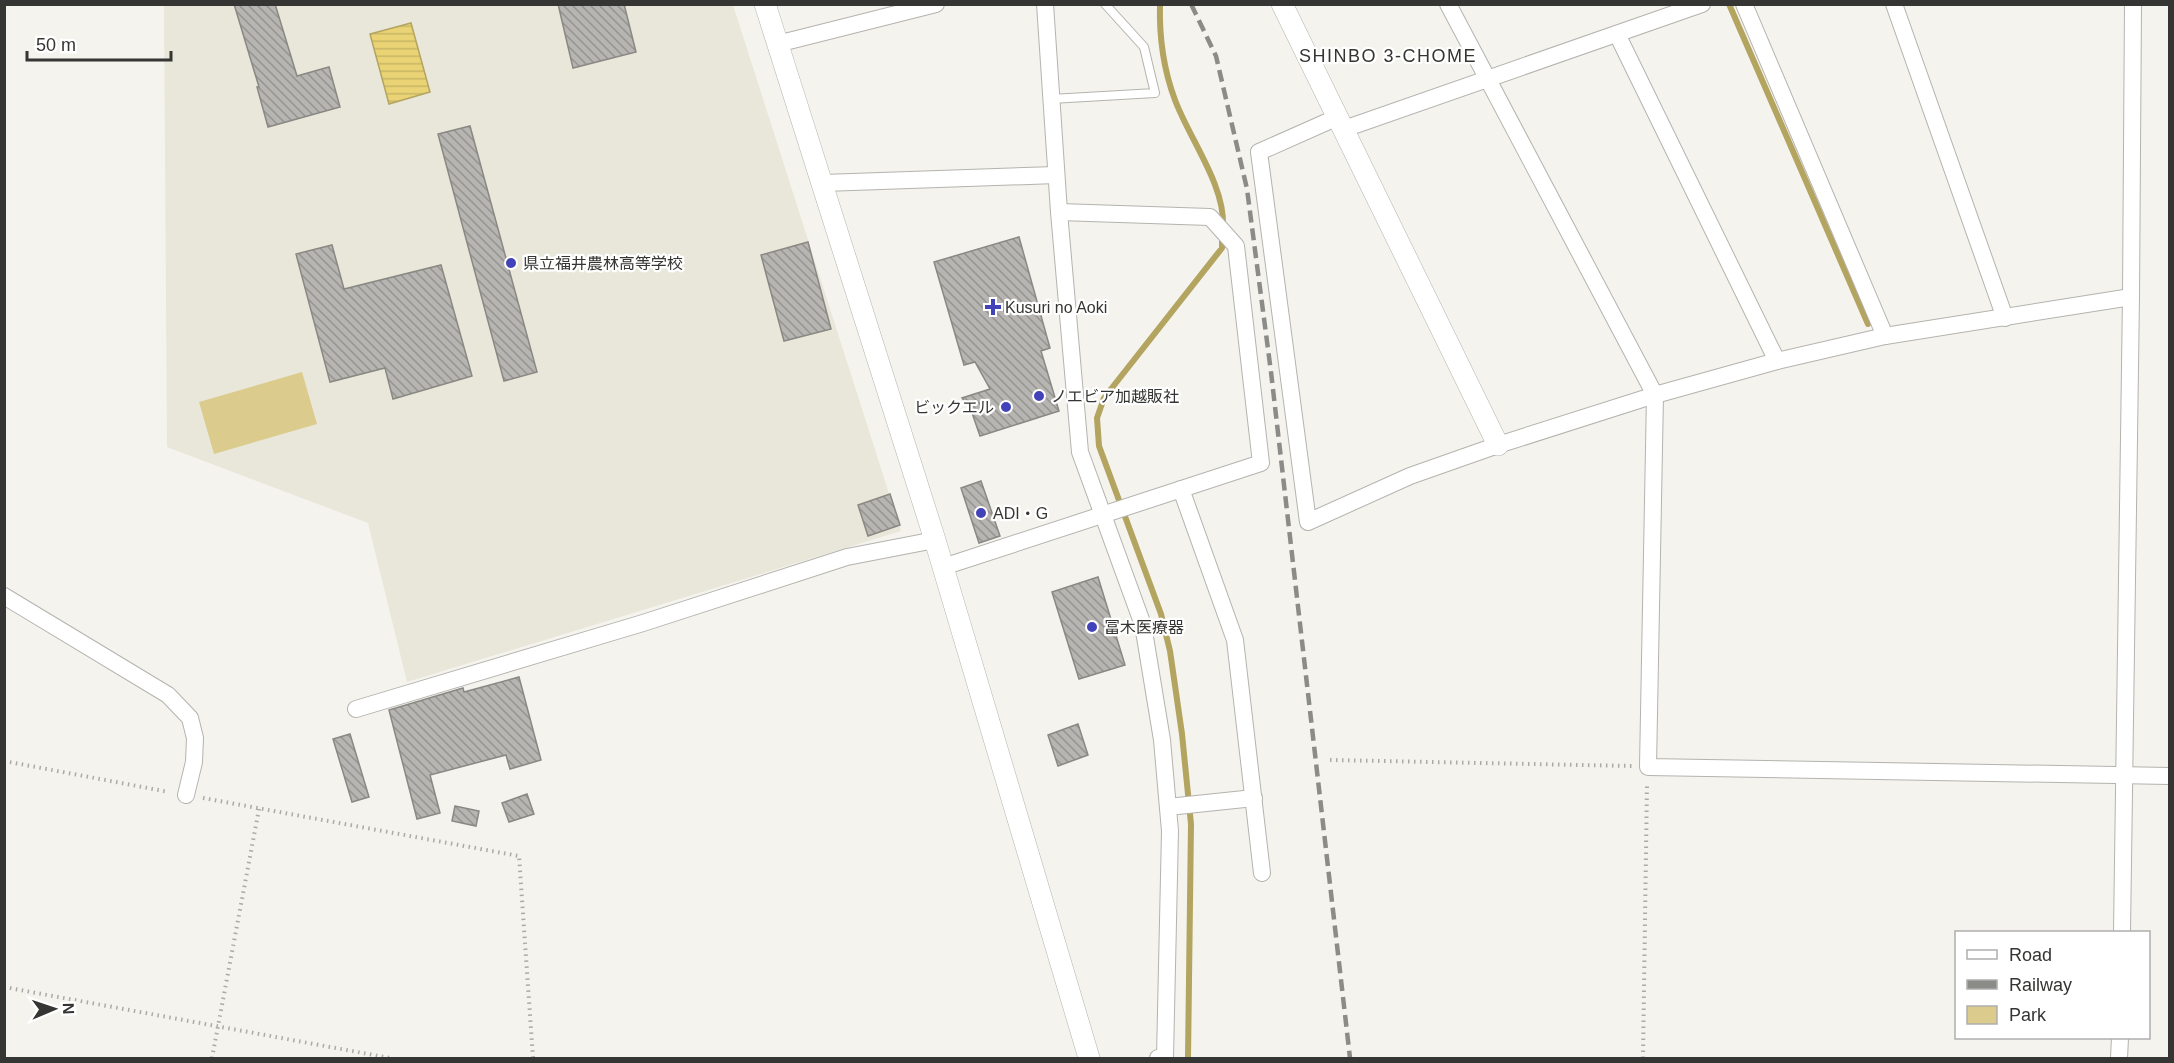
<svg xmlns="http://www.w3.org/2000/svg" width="2174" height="1063" viewBox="0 0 2174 1063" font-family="Arial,'Noto Sans JP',sans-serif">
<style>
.built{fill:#e9e7da}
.park{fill:#dbcc8d}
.water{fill:url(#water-rules);stroke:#b3a460;stroke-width:1.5}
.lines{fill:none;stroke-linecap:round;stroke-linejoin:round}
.stream{stroke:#b3a460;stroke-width:6}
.building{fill:url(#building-back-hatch);stroke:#898883;stroke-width:1.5}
.service-casing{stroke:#b4b3ae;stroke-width:10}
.minor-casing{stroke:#b4b3ae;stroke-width:18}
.tertiary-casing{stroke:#b4b3ae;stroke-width:22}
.path{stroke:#abaaa6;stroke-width:4;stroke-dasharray:1.5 4.5;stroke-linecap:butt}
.service{stroke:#fff;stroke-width:8}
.minor{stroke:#fff;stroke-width:16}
.tertiary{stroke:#fff;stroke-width:21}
.rail{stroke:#8b8b87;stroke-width:4.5;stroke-dasharray:12 6;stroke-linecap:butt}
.poi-dot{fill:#4243b8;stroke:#fff;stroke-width:2}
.labels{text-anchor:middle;stroke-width:4.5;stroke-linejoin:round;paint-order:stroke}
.poi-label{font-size:16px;fill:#353533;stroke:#fff;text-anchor:start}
.neighbourhood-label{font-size:18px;letter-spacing:1.5px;fill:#353533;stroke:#fff}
</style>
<defs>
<pattern id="water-rules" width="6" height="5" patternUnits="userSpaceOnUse" patternTransform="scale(1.5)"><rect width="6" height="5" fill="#e9d374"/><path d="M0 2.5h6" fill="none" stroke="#c8b665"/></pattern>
<pattern id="building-back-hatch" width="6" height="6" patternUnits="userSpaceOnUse" patternTransform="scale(1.5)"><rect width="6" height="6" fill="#b7b5b1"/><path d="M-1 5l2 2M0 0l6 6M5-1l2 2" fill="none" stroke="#969491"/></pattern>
</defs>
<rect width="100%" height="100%" fill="#f4f3ee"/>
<path class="built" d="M164,5H733L901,531L407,682L368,523L167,447Z"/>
<path class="park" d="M302,372L317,424L214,454L199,402Z"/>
<path class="water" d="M411,23L430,92L389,104L370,34Z"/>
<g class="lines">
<g class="stream">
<path d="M1160,4C1159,39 1163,68 1175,100C1189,138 1225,185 1223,226"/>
<path d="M1729,4L1868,324"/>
<path d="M1188,1058L1191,824L1182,734L1170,651L1161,614L1099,446L1097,418L1104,398L1222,248V236"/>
</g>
</g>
<g class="building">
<path d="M234,4H275L297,76L329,67L340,107L268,127L257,87H259Z"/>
<path d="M558,4H624L636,52L573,68Z"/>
<path d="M470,126L537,372L504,381L438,134Z"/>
<path d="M1019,237L1050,348L1041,351L1059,411L980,436L971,410L962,398L990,389L975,362L964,365L934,262Z"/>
<path d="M808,242L831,329L784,341L761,255Z"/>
<path d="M332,245L344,289L441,265L472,376L393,399L385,368L330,382L296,254Z"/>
<path d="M981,481L1000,536L979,543L961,488Z"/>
<path d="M890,494L900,525L868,536L858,505Z"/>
<path d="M1098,577L1125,665L1079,679L1052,592Z"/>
<path d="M519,677L541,760L510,769L506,755L430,775L440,813L417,819L389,710L463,688L464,692Z"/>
<path d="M1078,724L1088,755L1058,766L1048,735Z"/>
<path d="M350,734L369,797L352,802L333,739Z"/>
<path d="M527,794L534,814L509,822L502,803Z"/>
<path d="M455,806L479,811L476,826L452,821Z"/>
</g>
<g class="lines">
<g class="service-casing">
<path id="service" d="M1051,99L1155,93L1144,47L1105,4"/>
</g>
<g class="minor-casing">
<g id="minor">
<path d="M1045,4L1059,212L1080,452L1143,625L1162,740L1170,831L1165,1057L1158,1058"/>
<path d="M1448,4L1655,395L1648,767L2170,776"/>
<path d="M1744,4L1885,336"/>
<path d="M1894,4L2005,318"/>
<path d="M1617,34L1777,361"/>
<path d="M777,44L936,4"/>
<path d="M1338,117L1259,152L1308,522L1410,476L1498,445L1655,395L1777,361L1885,336L2131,297"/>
<path d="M1344,129L1702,4"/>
<path d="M823,183L1056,175"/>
<path d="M1181,489L1235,640L1262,873"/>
<path d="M943,567L1261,463L1236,246L1210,217L1059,212"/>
<path d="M4,596L168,695L190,718L195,738L194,762L186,795"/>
<path d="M356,709L643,623L847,557L935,540"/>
<path d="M1168,807L1254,798"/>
<path d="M2122,932L2131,297L2133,4"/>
<path d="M2119,1058L2120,1038"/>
</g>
</g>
<g class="tertiary-casing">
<g id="tertiary">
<path d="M765,4L935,540L1089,1058"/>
<path d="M1282,4L1498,445"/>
</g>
</g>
<g class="path">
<path d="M1330,760L1632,766"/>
<path d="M4,761L169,792"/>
<path d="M203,798L519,856L533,1058"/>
<path d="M4,987L390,1058"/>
<path d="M212,1058L259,809"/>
<path d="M1643,1058L1647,783"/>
</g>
<use href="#service" class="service"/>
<use href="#minor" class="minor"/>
<use href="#tertiary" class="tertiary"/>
<path class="rail" d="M1191,4L1216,56L1247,189L1271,372L1350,1058"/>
</g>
<g class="poi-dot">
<circle cx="511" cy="263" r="6"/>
<path d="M990 298h6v6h6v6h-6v6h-6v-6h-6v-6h6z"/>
<circle cx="1039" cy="396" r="6"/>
<circle cx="1006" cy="407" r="6"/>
<circle cx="981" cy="513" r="6"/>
<circle cx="1092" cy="627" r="6"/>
</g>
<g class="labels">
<g class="poi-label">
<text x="523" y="269">県立福井農林高等学校</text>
<text x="1005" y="313">Kusuri no Aoki</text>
<text x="1051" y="402">ノエビア加越販社</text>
<text x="994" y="413" text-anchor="end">ビックエル</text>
<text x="993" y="519">ADI・G</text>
<text x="1104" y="633">冨木医療器</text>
</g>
<g class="neighbourhood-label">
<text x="1388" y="62">SHINBO 3-CHOME</text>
</g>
</g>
<rect width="2174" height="1063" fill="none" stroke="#353533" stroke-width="12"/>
<rect x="1955" y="931" width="195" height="108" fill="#ffffff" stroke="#aeaead" stroke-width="1.5"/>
<rect x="1967" y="950" width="30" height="9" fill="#ffffff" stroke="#aeaead" stroke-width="1.5"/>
<text x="2009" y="961" font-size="18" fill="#353533">Road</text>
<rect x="1967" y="980" width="30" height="9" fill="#8b8b87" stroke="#aeaead" stroke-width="1.5"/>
<text x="2009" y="991" font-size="18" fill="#353533">Railway</text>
<rect x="1967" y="1006" width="30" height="18" fill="#dbcc8d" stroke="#aeaead" stroke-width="1.5"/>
<text x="2009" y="1021" font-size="18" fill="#353533">Park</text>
<g transform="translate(54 1009) rotate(88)" stroke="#ffffff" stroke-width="4.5" paint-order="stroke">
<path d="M0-4.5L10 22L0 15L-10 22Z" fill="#353533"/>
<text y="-9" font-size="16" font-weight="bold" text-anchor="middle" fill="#353533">N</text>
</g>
<path d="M27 51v9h144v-9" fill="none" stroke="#353533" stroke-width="3"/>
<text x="36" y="51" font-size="18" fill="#353533" stroke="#ffffff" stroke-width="4.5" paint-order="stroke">50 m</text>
</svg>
